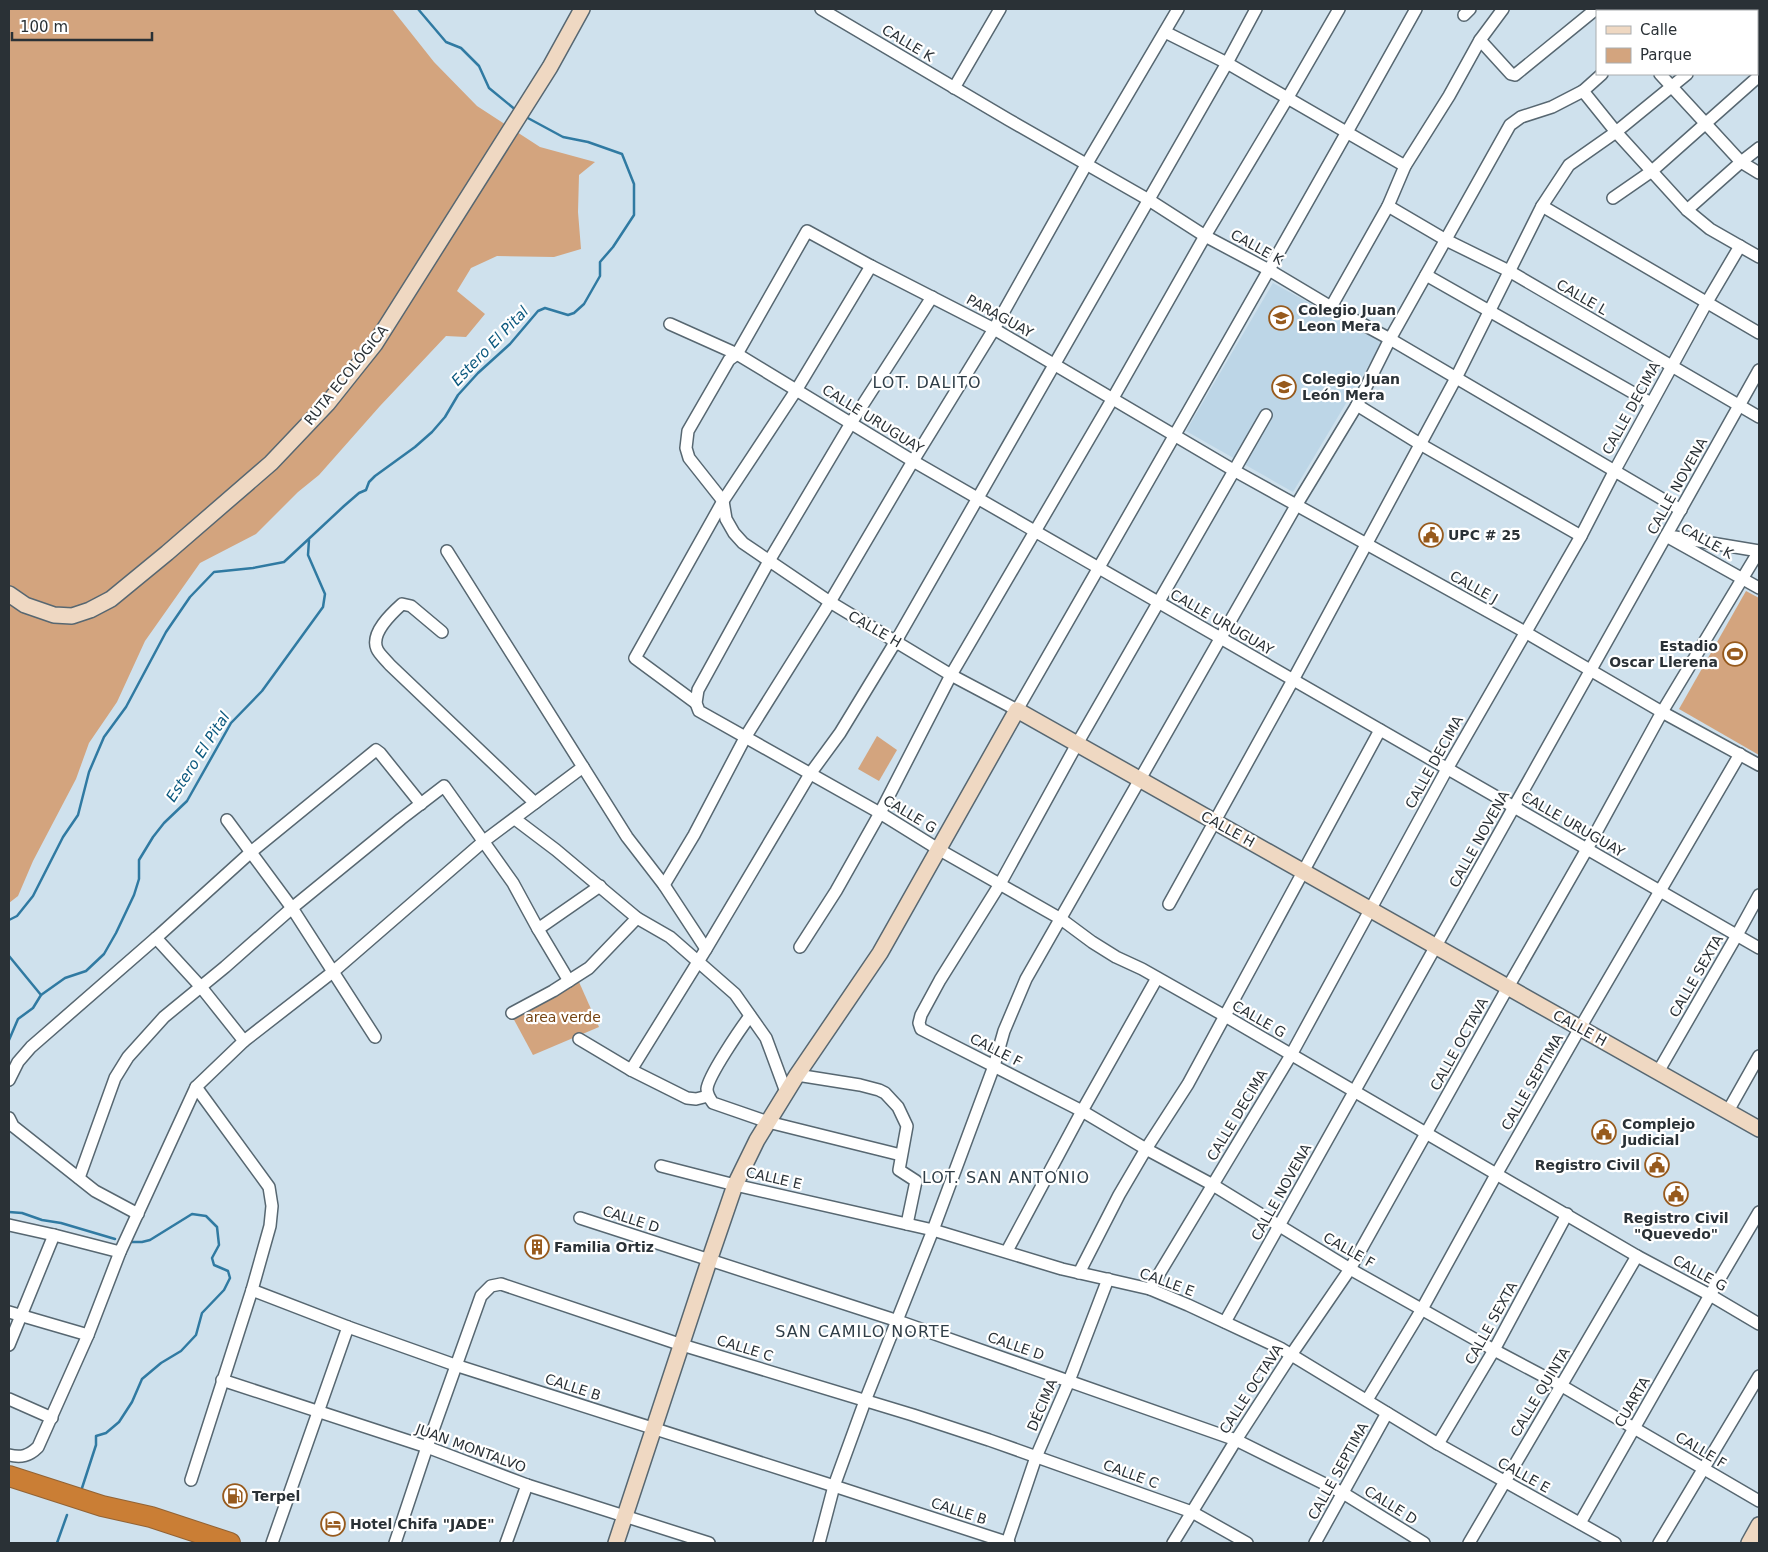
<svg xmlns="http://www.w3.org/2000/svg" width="1768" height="1552" viewBox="0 0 1768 1552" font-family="'DejaVu Sans',sans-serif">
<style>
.built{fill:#bdd6e7}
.green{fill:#d3a47e}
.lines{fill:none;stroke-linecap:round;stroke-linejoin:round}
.stream{stroke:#307aa2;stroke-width:2.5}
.street-casing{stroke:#576771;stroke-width:14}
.secondary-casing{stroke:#576771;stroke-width:18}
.highway-casing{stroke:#926335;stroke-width:22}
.street{stroke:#fff;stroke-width:11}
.secondary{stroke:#efd8c2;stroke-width:15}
.highway{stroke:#ca7e35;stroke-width:20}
.labels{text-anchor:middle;stroke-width:4.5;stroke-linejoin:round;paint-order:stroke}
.street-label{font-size:14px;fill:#2a3136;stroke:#fff}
.poi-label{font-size:14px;font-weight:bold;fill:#2a3136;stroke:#fff;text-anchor:start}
.park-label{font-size:14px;fill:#754311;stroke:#fff}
.water-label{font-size:15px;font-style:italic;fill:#0c597f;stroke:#fff}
.quarter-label{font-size:16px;letter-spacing:1px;fill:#2f3d47;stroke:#fff}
</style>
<rect width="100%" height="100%" fill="#cfe1ed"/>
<path class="built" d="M1273,283L1382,343L1293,492L1186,431Z"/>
<g class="green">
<path d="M9,9H392L434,62L477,106L540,147L595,162L579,175L578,212L581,249L554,257L497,256L471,268L457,291L485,314L466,337L446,336L380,406L319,475L298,492L256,534L200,563L145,641L117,702L89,743L76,779L33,861L18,896L9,903Z"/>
<path d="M1746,591L1759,598V755L1679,709Z"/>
<path d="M877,736L897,750L879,781L858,769Z"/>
<path d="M579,982L599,1027L533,1055L512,1016Z"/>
</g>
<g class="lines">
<g class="stream">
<path d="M418,9L446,42L461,48L479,66L489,88L517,111"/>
<path d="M9,920L17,916L33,896L63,837L78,815L89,772L104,737L126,707L166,632L190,597L214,572L253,568L284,562L344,506L359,493L366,490L369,482L375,476L415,447L432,432L445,417L458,395L478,373L510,344L538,311L545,308L568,315L574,313L584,304L600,276V262L613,247L634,215V184L622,154L588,142L563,137L526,117"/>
<path d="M9,956L41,995L33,1008L18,1019L9,1040"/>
<path d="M41,995L65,978L86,971L104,954L116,933L134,895L139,879V860L153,837L164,823L187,801L231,723L262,691L323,607L325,594L308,555L309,540"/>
<path d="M9,1212L22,1213L42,1220L61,1223L115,1239"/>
<path d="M82,1488L96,1445V1436L106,1433L119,1422L132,1402L142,1379L161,1363L181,1351L196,1335L202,1313L224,1290L230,1278L228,1271L214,1265L212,1258L219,1245L217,1227L206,1216L192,1214L150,1240L142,1242H129"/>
<path d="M57,1543L67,1515"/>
</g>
<g class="street-casing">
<g id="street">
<path d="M821,9L1009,120L1149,200L1205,236L1269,270L1331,307L1390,339L1681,510"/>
<path d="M1416,9C1285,244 1151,477 1017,710L951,675L830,602L743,543L734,533L726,519L723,501L689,458L686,448L688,431L729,360L737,354L807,231L871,266L994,329L1235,471L1525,632L1662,712L1759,765"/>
<path d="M1735,9L1737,11"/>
<path d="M1673,11L1674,10"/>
<path d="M1464,15L1470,9"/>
<path d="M1757,16L1759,14"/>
<path d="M1165,32L1227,63L1405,166"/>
<path d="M1757,34L1759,37"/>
<path d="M1480,40L1511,74L1515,75L1596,9"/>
<path d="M1660,74L1741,162L1759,173"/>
<path d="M954,88L1000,9"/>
<path d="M1583,91L1602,74"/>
<path d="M1613,198L1652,171L1759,76"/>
<path d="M1388,206L1446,240L1509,271L1759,417"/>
<path d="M1542,206L1759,333"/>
<path d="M1687,210L1741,162L1759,148"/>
<path d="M1426,275L1651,403"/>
<path d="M932,297L851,423L769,561L698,690L696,703L699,711L880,813L938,849L1061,919L1092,942L1116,957L1142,969L1225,1016L1637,1256L1710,1295L1759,1324"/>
<path d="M1331,307L1388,206L1405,166L1449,96L1480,40L1503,9"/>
<path d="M670,324L737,354L913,461L1759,948"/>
<path d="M1357,405L1420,444L1581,536"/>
<path d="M1266,415L1077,744L1000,884L940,980L921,1015L919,1023L921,1029L1082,1111L1146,1149L1213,1185L1350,1269L1494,1350L1562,1386L1759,1501"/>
<path d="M1666,536L1759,588"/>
<path d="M1675,537L1759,551"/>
<path d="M442,632L411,606L402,604C392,613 370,633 377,649C379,654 386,660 390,665L535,803"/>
<path d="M696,703L635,658L723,501L797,389L871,266"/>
<path d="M583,767L627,837L664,885L706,949"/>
<path d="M515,819L556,850L637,918L670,937L735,994L766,1038L786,1092"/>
<path d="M227,820L292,908L401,819L444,786L513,883L538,929L600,886"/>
<path d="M664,885L694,835L746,736L830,602L913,461L994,329L1086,165L1178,9"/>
<path d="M1169,904L1293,680L1456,378L1542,206L1569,165L1616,132L1687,74"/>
<path d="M538,929L569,981"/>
<path d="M156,938L251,852L376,750L380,753L421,804"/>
<path d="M800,947L836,891L880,813L951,675L1113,398L1205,236L1287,99L1339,9"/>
<path d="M512,1013L553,991L589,968L637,918"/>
<path d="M750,1016C741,1028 708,1076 707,1089C707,1095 710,1099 713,1103L768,1122L901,1155"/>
<path d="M579,1039L631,1070L687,1098L696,1099L708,1096"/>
<path d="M631,1070L706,949L810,774L840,733L896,641L1227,63L1256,9"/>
<path d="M1658,1072L1737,935L1759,895"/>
<path d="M797,1075L860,1085L879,1090L885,1093L898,1107L907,1126L899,1170L916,1181L907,1224"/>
<path d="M9,1080L18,1062L31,1047L156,938L201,987L244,1041"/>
<path d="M1728,1111L1759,1056"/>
<path d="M9,1118L13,1126L95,1191L138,1214"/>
<path d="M661,1166L735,1185L933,1230L1062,1269L1150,1289L1188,1305L1280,1348L1438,1444L1615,1543"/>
<path d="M79,1178L115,1078L128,1057L164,1017L225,967L292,908L375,1037"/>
<path d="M580,1218L898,1321L1236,1440L1343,1493L1424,1543"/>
<path d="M9,1225L54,1235"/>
<path d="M1007,1251L1082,1111L1157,978"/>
<path d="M1079,1273L1119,1195L1146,1149L1188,1084L1380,730"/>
<path d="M1150,1289L1291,1055L1447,769L1581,536L1615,470L1707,302L1740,246"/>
<path d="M252,1290L348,1327"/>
<path d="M9,1312L88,1335"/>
<path d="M1225,1322L1759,370"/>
<path d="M9,1345L54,1235L120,1252"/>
<path d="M222,1380L427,1447L527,1485L709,1543"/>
<path d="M9,1399L52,1418"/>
<path d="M1367,1400L1422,1309L1497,1173L1580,1028L1740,754"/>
<path d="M1438,1444L1494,1350L1567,1214"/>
<path d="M9,1455C21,1458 29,1456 38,1447L88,1335L120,1252L196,1087L244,1041L334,971L484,841L583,767L447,551"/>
<path d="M191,1480L252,1290L270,1226L272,1206L269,1187L196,1087"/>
<path d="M1580,1523L1710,1295L1759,1212"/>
<path d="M272,1543L348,1327L455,1365L834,1486L1009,1543"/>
<path d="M395,1543L427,1447L481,1296L491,1286L501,1284L682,1345L913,1415L989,1440L1192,1512L1247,1543"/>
<path d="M506,1543L527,1485"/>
<path d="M819,1543L834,1486L865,1401L933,1230L994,1066L1004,1031L1026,979L1297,504L1357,405L1390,339L1510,125L1521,117L1552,107L1583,91L1616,132L1687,210L1710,229L1759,257"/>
<path d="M1007,1543L1036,1457L1069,1381L1108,1279"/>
<path d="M1173,1543L1236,1440L1291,1355L1350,1269L1508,987L1587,849L1662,712L1759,551"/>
<path d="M1315,1543L1387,1413"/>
<path d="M1469,1543L1637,1256"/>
<path d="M1659,1543L1759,1376"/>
</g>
</g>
<g class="secondary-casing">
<g id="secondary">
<path d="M9,594L25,605L54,615L72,616L90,610L111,599L167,553L271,463L328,403L375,344L550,67L582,9"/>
<path d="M616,1543L709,1261L735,1185L757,1140L797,1075L880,953L1017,710L1759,1129"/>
<path d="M1749,1543L1759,1525"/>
</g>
</g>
<g class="highway-casing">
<path id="highway" d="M9,1476L102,1506L151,1517L230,1543"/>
</g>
<use href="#street" class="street"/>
<use href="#secondary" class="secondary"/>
<use href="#highway" class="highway"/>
</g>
<defs>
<g id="school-ring" transform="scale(1.25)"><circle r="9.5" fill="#fff" stroke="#975a1d" stroke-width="1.5"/><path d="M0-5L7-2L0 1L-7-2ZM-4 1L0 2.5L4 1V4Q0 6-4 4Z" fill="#975a1d"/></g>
<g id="university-ring" transform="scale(1.25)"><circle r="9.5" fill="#fff" stroke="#975a1d" stroke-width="1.5"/><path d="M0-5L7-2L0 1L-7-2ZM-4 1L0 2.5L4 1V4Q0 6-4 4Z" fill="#975a1d"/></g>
<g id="civic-ring" transform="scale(1.25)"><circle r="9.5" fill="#fff" stroke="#975a1d" stroke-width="1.5"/><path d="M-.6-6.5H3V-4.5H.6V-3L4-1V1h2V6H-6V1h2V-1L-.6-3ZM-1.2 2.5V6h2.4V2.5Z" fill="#975a1d"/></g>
<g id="stadium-ring" transform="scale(1.25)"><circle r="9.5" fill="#fff" stroke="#975a1d" stroke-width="1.5"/><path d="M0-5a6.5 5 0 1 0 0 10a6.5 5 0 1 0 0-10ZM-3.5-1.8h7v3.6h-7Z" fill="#975a1d"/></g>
<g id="building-ring" transform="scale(1.25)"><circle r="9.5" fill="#fff" stroke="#975a1d" stroke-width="1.5"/><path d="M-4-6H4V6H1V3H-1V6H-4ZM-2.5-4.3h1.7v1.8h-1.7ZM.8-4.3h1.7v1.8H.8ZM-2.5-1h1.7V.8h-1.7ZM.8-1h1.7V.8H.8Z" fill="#975a1d"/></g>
<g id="fuel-ring" transform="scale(1.25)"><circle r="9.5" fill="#fff" stroke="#975a1d" stroke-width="1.5"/><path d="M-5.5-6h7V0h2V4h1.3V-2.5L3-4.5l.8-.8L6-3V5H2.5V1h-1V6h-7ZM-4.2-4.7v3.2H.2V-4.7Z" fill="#975a1d"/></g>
<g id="hotel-ring" transform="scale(1.25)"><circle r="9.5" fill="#fff" stroke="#975a1d" stroke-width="1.5"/><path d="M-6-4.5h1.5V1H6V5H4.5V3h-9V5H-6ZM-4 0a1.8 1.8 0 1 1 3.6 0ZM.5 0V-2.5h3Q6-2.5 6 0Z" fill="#975a1d"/></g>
</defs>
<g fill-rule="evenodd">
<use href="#school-ring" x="1281" y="318"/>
<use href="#university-ring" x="1284" y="387"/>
<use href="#civic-ring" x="1431" y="535"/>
<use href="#stadium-ring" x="1735" y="654"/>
<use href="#civic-ring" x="1604" y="1132"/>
<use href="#civic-ring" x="1657" y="1165"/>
<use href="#civic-ring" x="1676" y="1194"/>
<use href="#building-ring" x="537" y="1247"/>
<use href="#fuel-ring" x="235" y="1496"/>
<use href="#hotel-ring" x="333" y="1524"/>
</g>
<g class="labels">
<g class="street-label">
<text transform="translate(908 43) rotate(31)" y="5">CALLE K</text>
<text transform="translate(1257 247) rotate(29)" y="5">CALLE K</text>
<text transform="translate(1582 297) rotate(30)" y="5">CALLE L</text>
<text transform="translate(1000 316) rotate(29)" y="5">PARAGUAY</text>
<text transform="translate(346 375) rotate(-51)" y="5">RUTA ECOLÓGICA</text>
<text transform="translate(1631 408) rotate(-61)" y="5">CALLE DECIMA</text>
<text transform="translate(873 419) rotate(32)" y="5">CALLE URUGUAY</text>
<text transform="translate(1677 486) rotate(-61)" y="5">CALLE NOVENA</text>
<text transform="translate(1707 541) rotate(29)" y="5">CALLE K</text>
<text transform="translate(1474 587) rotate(29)" y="5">CALLE J</text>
<text transform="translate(1222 622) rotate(30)" y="5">CALLE URUGUAY</text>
<text transform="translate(875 629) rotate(30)" y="5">CALLE H</text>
<text transform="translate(1434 762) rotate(-61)" y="5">CALLE DECIMA</text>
<text transform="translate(910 814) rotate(31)" y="5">CALLE G</text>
<text transform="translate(1573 824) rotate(30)" y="5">CALLE URUGUAY</text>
<text transform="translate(1228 829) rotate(29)" y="5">CALLE H</text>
<text transform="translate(1479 839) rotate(-61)" y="5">CALLE NOVENA</text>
<text transform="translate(1696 976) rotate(-60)" y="5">CALLE SEXTA</text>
<text transform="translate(1259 1019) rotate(30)" y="5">CALLE G</text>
<text transform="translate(1580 1028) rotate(29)" y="5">CALLE H</text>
<text transform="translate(1459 1044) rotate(-61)" y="5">CALLE OCTAVA</text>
<text transform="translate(996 1050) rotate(27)" y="5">CALLE F</text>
<text transform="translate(1532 1082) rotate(-60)" y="5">CALLE SEPTIMA</text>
<text transform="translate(1237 1115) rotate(-59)" y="5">CALLE DECIMA</text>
<text transform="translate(774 1178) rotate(13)" y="5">CALLE E</text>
<text transform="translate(1281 1192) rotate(-61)" y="5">CALLE NOVENA</text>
<text transform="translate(631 1219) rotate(18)" y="5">CALLE D</text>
<text transform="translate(1349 1250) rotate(30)" y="5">CALLE F</text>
<text transform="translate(1700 1273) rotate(29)" y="5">CALLE G</text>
<text transform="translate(1167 1282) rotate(20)" y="5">CALLE E</text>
<text transform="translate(1491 1323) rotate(-61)" y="5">CALLE SEXTA</text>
<text transform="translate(1016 1346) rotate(19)" y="5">CALLE D</text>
<text transform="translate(745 1348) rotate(17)" y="5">CALLE C</text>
<text transform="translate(573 1387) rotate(18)" y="5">CALLE B</text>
<text transform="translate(1251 1389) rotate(-57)" y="5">CALLE OCTAVA</text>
<text transform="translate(1540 1392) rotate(-59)" y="5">CALLE QUINTA</text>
<text transform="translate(1632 1402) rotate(-60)" y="5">CUARTA</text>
<text transform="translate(1042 1405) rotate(-67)" y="5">DÉCIMA</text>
<text transform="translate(471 1448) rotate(20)" y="5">JUAN MONTALVO</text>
<text transform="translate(1701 1450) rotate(31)" y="5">CALLE F</text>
<text transform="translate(1338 1471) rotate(-61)" y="5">CALLE SEPTIMA</text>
<text transform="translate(1131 1474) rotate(20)" y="5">CALLE C</text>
<text transform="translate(1524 1475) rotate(29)" y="5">CALLE E</text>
<text transform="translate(1391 1505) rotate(32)" y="5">CALLE D</text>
<text transform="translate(959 1511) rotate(18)" y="5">CALLE B</text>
</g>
<g class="poi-label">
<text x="1298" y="315">Colegio Juan<tspan x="1298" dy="16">Leon Mera</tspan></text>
<text x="1302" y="384">Colegio Juan<tspan x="1302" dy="16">León Mera</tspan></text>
<text x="1448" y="540">UPC # 25</text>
<text x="1718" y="651" text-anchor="end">Estadio<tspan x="1718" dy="16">Oscar Llerena</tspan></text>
<text x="1622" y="1129">Complejo<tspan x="1622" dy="16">Judicial</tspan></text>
<text x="1640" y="1170" text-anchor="end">Registro Civil</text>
<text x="1676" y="1223" text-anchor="middle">Registro Civil<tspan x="1676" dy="16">"Quevedo"</tspan></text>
<text x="554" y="1252">Familia Ortiz</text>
<text x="252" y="1501">Terpel</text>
<text x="350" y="1529">Hotel Chifa "JADE"</text>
</g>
<g class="park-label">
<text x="563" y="1022">area verde</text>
</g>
<g class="water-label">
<text transform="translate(490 346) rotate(-46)" y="5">Estero El Pital</text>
<text transform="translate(198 757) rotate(-57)" y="5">Estero El Pital</text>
</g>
<g class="quarter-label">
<text x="927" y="388">LOT. DALITO</text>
<text x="1006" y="1183">LOT. SAN ANTONIO</text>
<text x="863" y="1337">SAN CAMILO NORTE</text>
</g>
</g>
<rect width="1768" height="1552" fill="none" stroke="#2a3136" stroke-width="20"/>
<rect x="1596" y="10" width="162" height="65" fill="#ffffff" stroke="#aaadaf"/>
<rect x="1606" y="26" width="25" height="8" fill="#efd8c2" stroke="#aaadaf"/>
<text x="1640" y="35" font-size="15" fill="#2a3136">Calle</text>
<rect x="1606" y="48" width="25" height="15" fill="#d3a47e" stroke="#aaadaf"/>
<text x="1640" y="60" font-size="15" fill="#2a3136">Parque</text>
<path d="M12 32v8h140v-8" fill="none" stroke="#2a3136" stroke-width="2.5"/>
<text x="20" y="32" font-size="15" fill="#2a3136" stroke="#ffffff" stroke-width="4" paint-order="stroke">100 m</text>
</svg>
